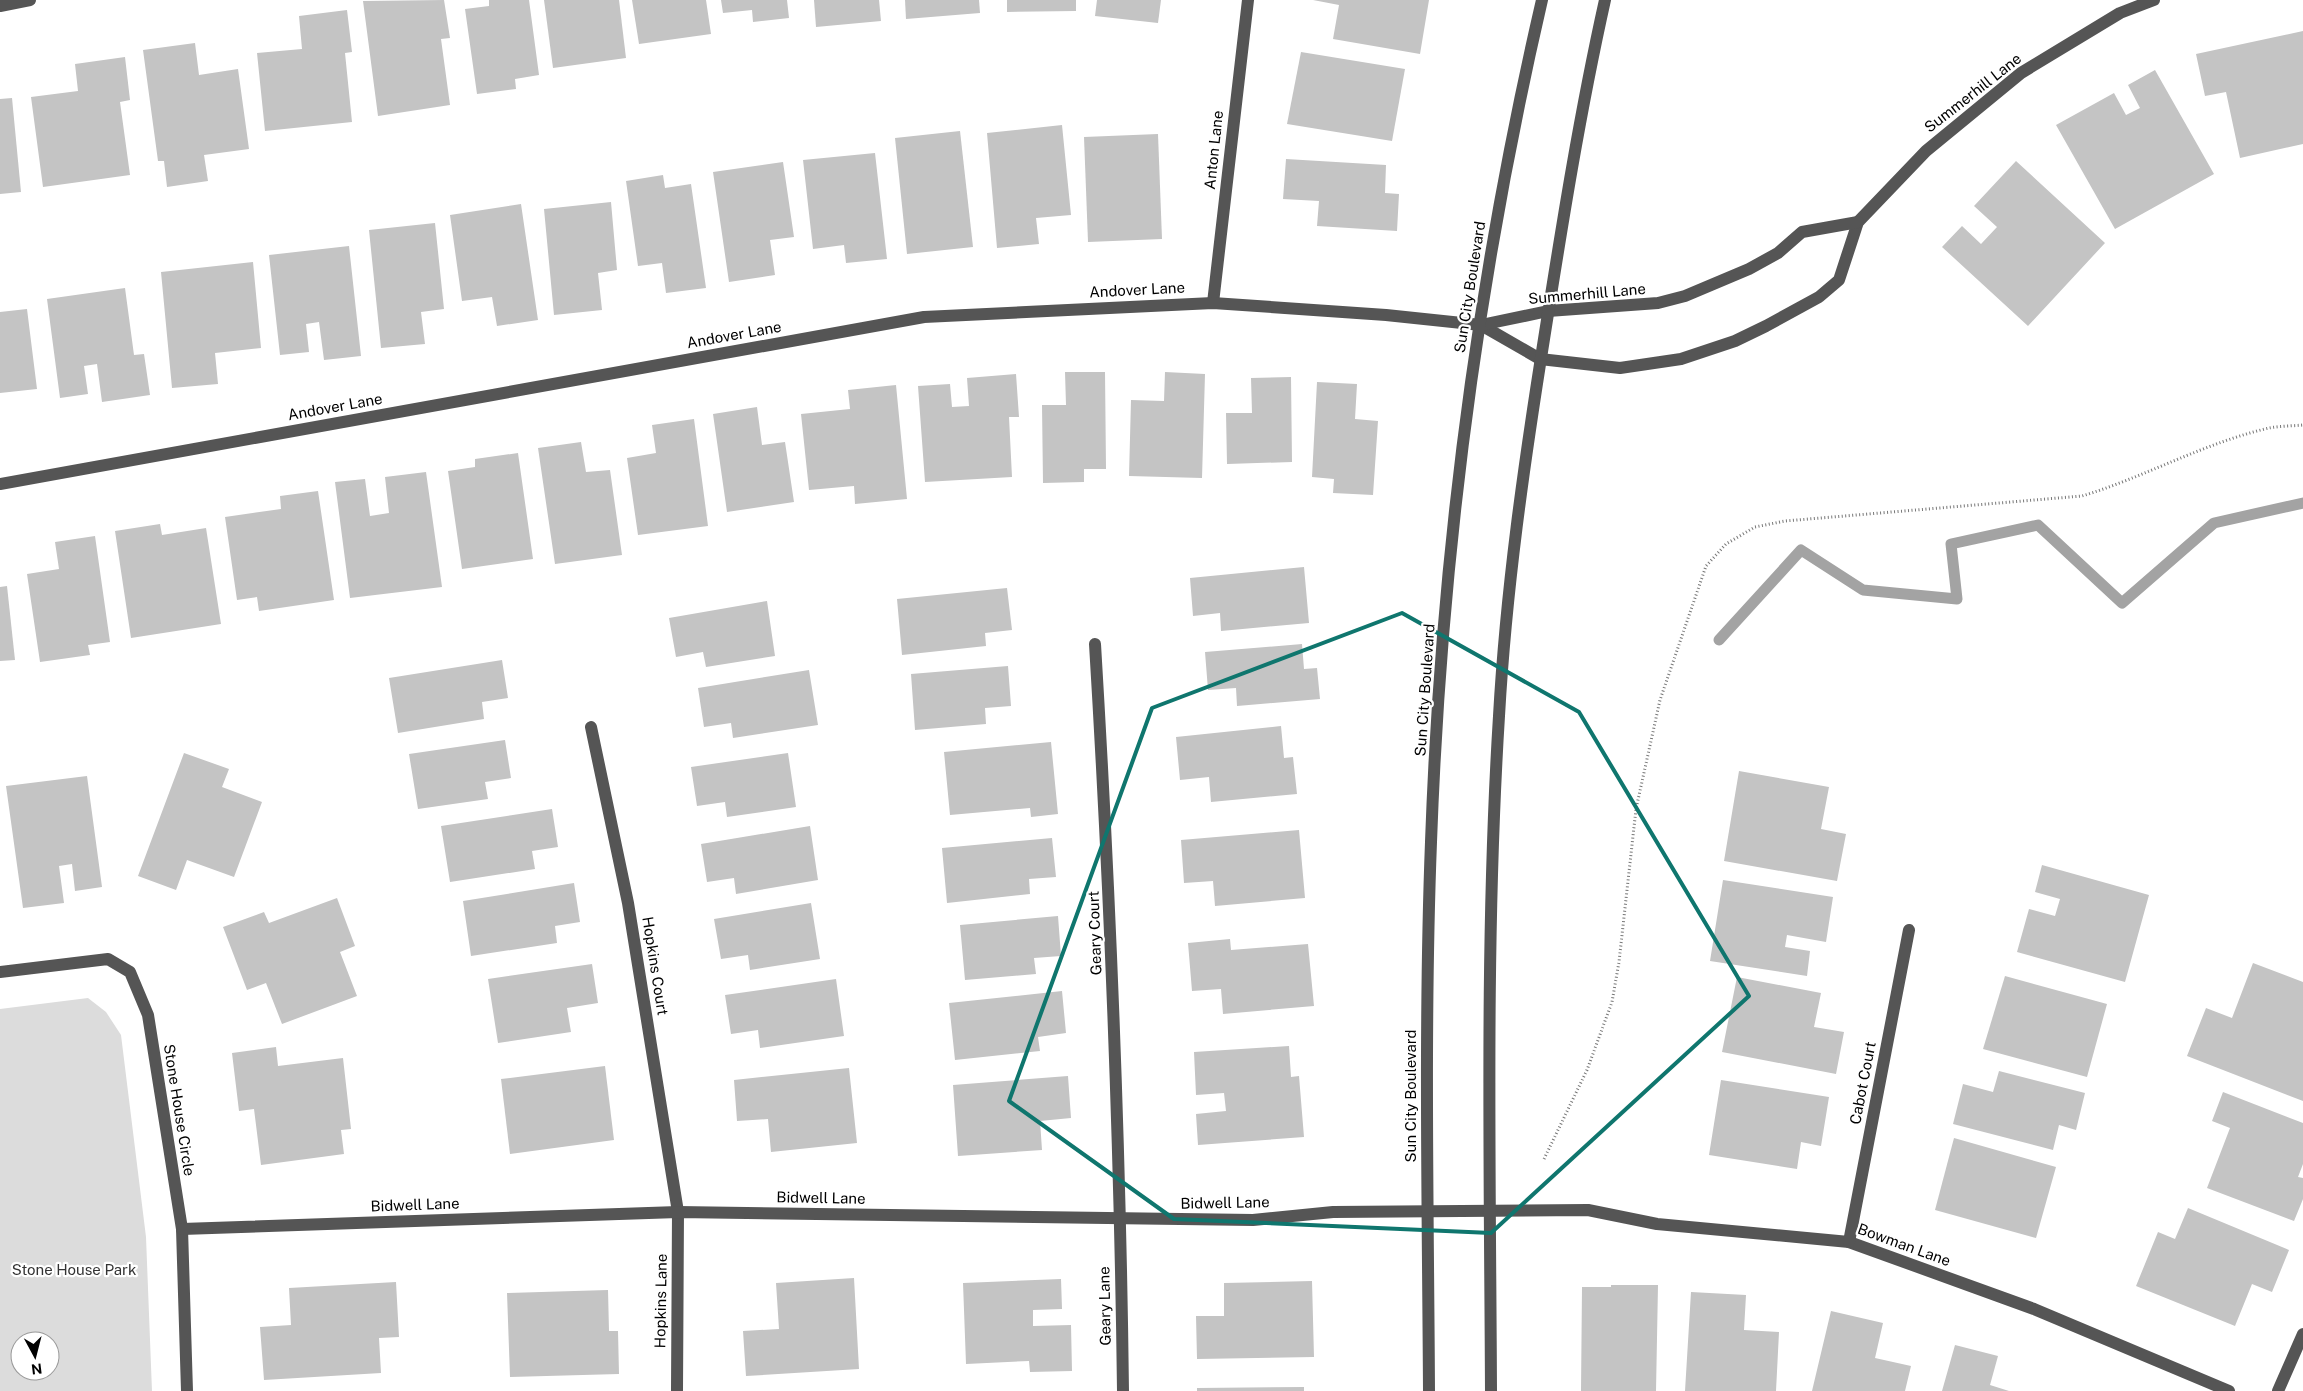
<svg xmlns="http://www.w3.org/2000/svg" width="2303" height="1391" viewBox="0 0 2303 1391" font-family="'Public Sans',sans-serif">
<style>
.green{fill:#dcdcdc;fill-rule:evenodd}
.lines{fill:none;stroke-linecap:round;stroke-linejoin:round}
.stream{stroke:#a3a3a3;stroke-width:11}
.building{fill:#c4c4c4}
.path{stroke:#777;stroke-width:3;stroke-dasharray:1 2.5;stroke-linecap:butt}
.minor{stroke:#555;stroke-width:12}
.marked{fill:none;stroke:#0f766e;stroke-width:4;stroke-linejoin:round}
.labels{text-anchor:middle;stroke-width:4.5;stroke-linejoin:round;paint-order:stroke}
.street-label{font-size:15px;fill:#000;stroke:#fff}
.park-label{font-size:15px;fill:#333;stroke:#fff}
</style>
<rect width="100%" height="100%" fill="#fff"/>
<path class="green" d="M88,998L106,1012L121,1035L146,1237L152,1391H0V1009ZM20,1341H50V1371H20Z"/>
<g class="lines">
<path class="stream" d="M1719,640L1801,550L1863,590L1957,599L1951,544L2038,525L2122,603L2214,523L2303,503"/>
</g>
<g class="building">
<path d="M444,0L450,38L441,39L450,105L378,116L363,1Z"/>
<path d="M489,0H529L539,75L515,79L516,89L477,94L465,9L489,6Z"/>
<path d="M544,0H619L626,58L553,68Z"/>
<path d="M632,0H706L711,34L639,44Z"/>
<path d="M721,0H787L789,18L753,22L752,10L723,13Z"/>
<path d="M814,0H879L881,21L816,27Z"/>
<path d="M905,0H979L980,13L906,19Z"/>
<path d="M1007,0H1076V11L1007,12Z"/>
<path d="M1097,0H1161L1158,23L1095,16Z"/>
<path d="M1313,0H1429L1420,54L1333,39L1339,5Z"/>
<path d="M347,10L352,52L345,53L352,122L265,131L257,53L302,49L299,16Z"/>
<path d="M2303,31V144L2240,158L2226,92L2205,96L2196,54Z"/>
<path d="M195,43L199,75L238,69L249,149L204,155L208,181L167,187L164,161H158L143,50Z"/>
<path d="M1301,52L1405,69L1392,141L1287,124Z"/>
<path d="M125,57L130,100L120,102L130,175L43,187L31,97L78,91L75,64Z"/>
<path d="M2155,70L2214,174L2115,229L2056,125L2114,93L2126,115L2140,108L2128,85Z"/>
<path d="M12,98L21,192L0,194V99Z"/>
<path d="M1062,125L1071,215L1036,218L1039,244L997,248L987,133Z"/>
<path d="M960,131L973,247L907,254L895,138Z"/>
<path d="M1158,134L1162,239L1088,242L1084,137Z"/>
<path d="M875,153L887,259L846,263L844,245L813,249L803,160Z"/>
<path d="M1286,159L1386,165L1385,193L1399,194L1397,231L1317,226L1319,201L1283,199Z"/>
<path d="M2016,161L2105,243L2028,326L1942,247L1962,226L1981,244L1997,227L1974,206Z"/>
<path d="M783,162L794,237L770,240L775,275L729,282L713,172Z"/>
<path d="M663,175L665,188L691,184L706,288L666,293L662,263L638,266L626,181Z"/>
<path d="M611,202L617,270L598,273L602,310L554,315L544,209Z"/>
<path d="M521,204L538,320L497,326L492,297L462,301L450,215Z"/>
<path d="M435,223L444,309L421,312L425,344L381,348L369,230Z"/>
<path d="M349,246L361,356L324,360L319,322L306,324L309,352L280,355L269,255Z"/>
<path d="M253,262L261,348L215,353L218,384L172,388L161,272Z"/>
<path d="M125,288L134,355L144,354L150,395L102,402L97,364L84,366L88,394L60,398L47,299Z"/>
<path d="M27,309L37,389L0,393V312Z"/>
<path d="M1065,372H1105L1106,469H1084V482L1043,483L1042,405H1066Z"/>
<path d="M1165,372L1205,374L1202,478L1129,476L1131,400L1164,401Z"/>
<path d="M1016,374L1019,417H1009L1012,477L925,482L918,386L950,384L952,407L969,406L967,378Z"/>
<path d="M1291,377L1292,462L1227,464L1226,413H1252L1251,378Z"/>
<path d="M1317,382L1357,384L1355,419L1378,421L1373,495L1333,493L1334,479L1312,477Z"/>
<path d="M896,385L907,499L855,504L854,486L809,490L801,414L850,409L848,390Z"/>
<path d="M757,407L762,445L785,442L794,502L727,512L713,414Z"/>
<path d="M694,419L708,526L638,535L627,458L656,453L652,425Z"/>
<path d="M581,442L586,472L610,470L622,555L555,564L538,448Z"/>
<path d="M518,453L533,559L462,569L448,471L475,467V459Z"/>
<path d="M426,472L442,587L350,598L335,482L365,479L370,516L389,513L385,477Z"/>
<path d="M318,491L334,600L259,611L257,597L237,600L225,517L281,509L280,496Z"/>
<path d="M160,524L162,535L206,528L221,624L131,638L115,531Z"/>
<path d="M95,536L110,642L88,645L90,655L40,662L27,574L59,569L55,542Z"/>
<path d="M1304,567L1309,623L1221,631L1220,613L1193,616L1190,578Z"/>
<path d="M7,586L15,660L0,661V587Z"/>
<path d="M1007,588L1012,630L985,633L986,646L902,655L897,599Z"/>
<path d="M767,601L775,656L706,667L703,652L676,657L669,618Z"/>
<path d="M1302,644L1304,669L1317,668L1320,699L1237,706L1236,688L1208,690L1205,652Z"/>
<path d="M502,660L508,698L482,702L484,719L398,733L389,678Z"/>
<path d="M1008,666L1011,706L985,708L986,724L915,730L911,674Z"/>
<path d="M809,670L818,725L733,738L731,723L704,727L698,688Z"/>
<path d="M1281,726L1284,758L1293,757L1297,794L1211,802L1209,777L1180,780L1176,737Z"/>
<path d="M505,740L511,778L485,782L488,799L418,809L409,754Z"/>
<path d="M1051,742L1058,814L1031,817L1030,808L950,815L944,752Z"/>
<path d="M184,753L229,769L222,787L262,802L234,877L187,860L176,890L138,876Z"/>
<path d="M788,753L796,807L727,817L725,802L697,806L691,767Z"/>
<path d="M1739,771L1829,787L1821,829L1846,834L1837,881L1724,861Z"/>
<path d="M87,776L102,887L75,891L72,864L59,866L64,903L23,908L6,786Z"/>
<path d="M552,809L558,847L532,851L535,869L450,882L441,826Z"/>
<path d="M810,826L818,880L736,894L734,878L707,882L701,844Z"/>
<path d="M1299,830L1305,898L1215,906L1213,881L1184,883L1181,840Z"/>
<path d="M1052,838L1056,877L1029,879L1030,894L947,903L942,848Z"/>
<path d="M2042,865L2149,895L2125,982L2017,952L2029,909L2055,916L2060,899L2035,892Z"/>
<path d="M1723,880L1833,897L1826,942L1787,935L1785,947L1810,951L1807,976L1710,961Z"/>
<path d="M574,883L580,922L555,926L557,943L471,956L463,901Z"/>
<path d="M337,898L355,946L340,952L357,996L282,1024L266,983L247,990L223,927L264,912L269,923Z"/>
<path d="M811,903L820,959L750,970L748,955L721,959L714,919Z"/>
<path d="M1058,916L1061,956L1034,958L1036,974L965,980L960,925Z"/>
<path d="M1230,939L1231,950L1308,944L1314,1006L1223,1014L1221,989L1192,991L1188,943Z"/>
<path d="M2253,963L2303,982V1101L2187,1056L2206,1008L2232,1018Z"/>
<path d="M592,964L598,1003L567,1008L571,1032L498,1043L488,979Z"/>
<path d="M2005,976L2107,1004L2087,1077L1983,1049Z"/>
<path d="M1737,977L1821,993L1814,1027L1844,1032L1836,1074L1722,1052Z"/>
<path d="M836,979L844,1036L760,1048L758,1030L731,1034L725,995Z"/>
<path d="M1062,991L1066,1033L1038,1037L1040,1051L955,1060L949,1003Z"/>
<path d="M1289,1046L1291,1077L1299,1076L1304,1137L1198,1145L1196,1114L1226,1111L1224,1093L1196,1095L1194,1052Z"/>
<path d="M276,1047L278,1066L343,1058L351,1129L341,1130L344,1154L261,1165L254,1109L239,1111L232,1053Z"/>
<path d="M605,1066L614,1140L510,1154L501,1079Z"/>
<path d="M849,1068L857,1143L771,1152L768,1119L737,1121L734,1080Z"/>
<path d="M1999,1071L2085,1093L2076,1130L2059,1125L2053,1150L1953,1124L1963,1084L1993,1092Z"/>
<path d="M1068,1076L1071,1118L1040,1121L1042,1150L958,1156L953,1085Z"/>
<path d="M1721,1080L1829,1097L1821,1146L1801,1142L1797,1169L1709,1155Z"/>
<path d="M2223,1092L2303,1123V1164L2298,1177L2303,1178V1199L2294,1221L2207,1188L2230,1128L2212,1121Z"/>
<path d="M1954,1138L2056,1167L2036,1238L1935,1210Z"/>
<path d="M2188,1208L2289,1250L2272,1292L2252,1284L2235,1326L2136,1286L2158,1232L2175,1239Z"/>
<path d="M854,1278L859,1369L746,1376L743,1331L779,1329L776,1283Z"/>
<path d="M1061,1279L1062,1309L1033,1310V1326L1071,1325L1072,1371L1030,1372L1029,1361L966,1364L963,1283Z"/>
<path d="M1312,1281L1314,1357L1197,1359L1196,1316H1224V1283Z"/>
<path d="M396,1282L399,1337L379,1338L381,1373L264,1380L260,1327L291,1325L289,1288Z"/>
<path d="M1611,1285H1658L1656,1391H1581L1582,1287H1611Z"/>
<path d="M608,1290L609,1331H618L619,1374L510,1377L507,1293Z"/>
<path d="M1691,1292L1746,1295L1744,1330L1779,1332L1776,1391H1685Z"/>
<path d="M1831,1311L1883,1323L1875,1358L1911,1366L1905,1391H1812Z"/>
<path d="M1955,1345L1998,1356L1990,1385L2009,1391H1942Z"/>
<path d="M1304,1387V1391H1197V1388Z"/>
</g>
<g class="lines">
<path class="path" d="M1544,1159L1587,1070L1612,1002L1619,962L1636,809L1660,700L1706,566L1726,544L1755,527L1785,521L2082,496C2145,477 2204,443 2269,428C2280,426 2292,426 2303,425"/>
<g class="minor">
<path d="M0,6L30,0"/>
<path d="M1213,303L1248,0"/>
<path d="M1481,325L1540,359L1620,368L1681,359L1735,341L1766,326L1819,297L1839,280L1858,222L1926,151L2021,73L2120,13L2154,0"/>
<path d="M0,484L924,317L1213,303L1386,315L1481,325L1548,311L1658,303L1685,296L1749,269L1778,253L1802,232L1858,222"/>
<path d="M1095,644C1110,893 1120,1142 1123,1391"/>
<path d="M591,727L628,903L678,1212L677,1391"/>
<path d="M0,972L108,959L130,972L148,1015L182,1229L187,1391"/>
<path d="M182,1229L678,1212L1253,1220L1333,1212L1588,1210L1657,1224L1849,1242L2034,1309L2229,1391"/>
<path d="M1849,1242L1909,930"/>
<path d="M1429,1391C1428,1208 1424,1025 1431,842C1441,559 1478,276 1542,0"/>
<path d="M1491,1391C1490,1166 1485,941 1499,716C1506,590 1524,464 1544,339C1562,225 1580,112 1605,0"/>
<path d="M2278,1391L2303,1334"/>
</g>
</g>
<path class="marked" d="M1402,613L1579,712L1749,996L1491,1233L1174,1219L1009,1101L1152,708Z"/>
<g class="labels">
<g class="street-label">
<text transform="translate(1973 93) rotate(-38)" y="5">Summerhill Lane</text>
<text transform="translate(1214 150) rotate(-84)" y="5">Anton Lane</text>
<text transform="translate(1470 287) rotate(-81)" y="5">Sun City Boulevard</text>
<text transform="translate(1137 290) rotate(-3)" y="5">Andover Lane</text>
<text transform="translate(1587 294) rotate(-5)" y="5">Summerhill Lane</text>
<text transform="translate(734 335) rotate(-10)" y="5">Andover Lane</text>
<text transform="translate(335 407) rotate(-10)" y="5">Andover Lane</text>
<text transform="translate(1425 690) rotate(-86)" y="5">Sun City Boulevard</text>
<text transform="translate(1095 933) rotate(-92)" y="5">Geary Court</text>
<text transform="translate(655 966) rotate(81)" y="5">Hopkins Court</text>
<text transform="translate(1863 1083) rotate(-79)" y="5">Cabot Court</text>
<text transform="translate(1411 1096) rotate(-90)" y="5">Sun City Boulevard</text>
<text transform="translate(179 1110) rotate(81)" y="5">Stone House Circle</text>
<text transform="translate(821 1198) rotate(1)" y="5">Bidwell Lane</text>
<text transform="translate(1225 1203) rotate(-1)" y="5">Bidwell Lane</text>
<text transform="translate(415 1205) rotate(-2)" y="5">Bidwell Lane</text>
<text transform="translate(1904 1245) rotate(20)" y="5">Bowman Lane</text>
<text transform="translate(661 1301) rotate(-89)" y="5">Hopkins Lane</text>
<text transform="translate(1105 1306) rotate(-91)" y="5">Geary Lane</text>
</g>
<g class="park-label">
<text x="74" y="1275">Stone House Park</text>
</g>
</g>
<g transform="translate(35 1356) rotate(173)"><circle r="24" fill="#ffffff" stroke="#999999"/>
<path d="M0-4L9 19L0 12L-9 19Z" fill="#000000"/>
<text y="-8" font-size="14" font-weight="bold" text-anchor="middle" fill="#000000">N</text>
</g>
</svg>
